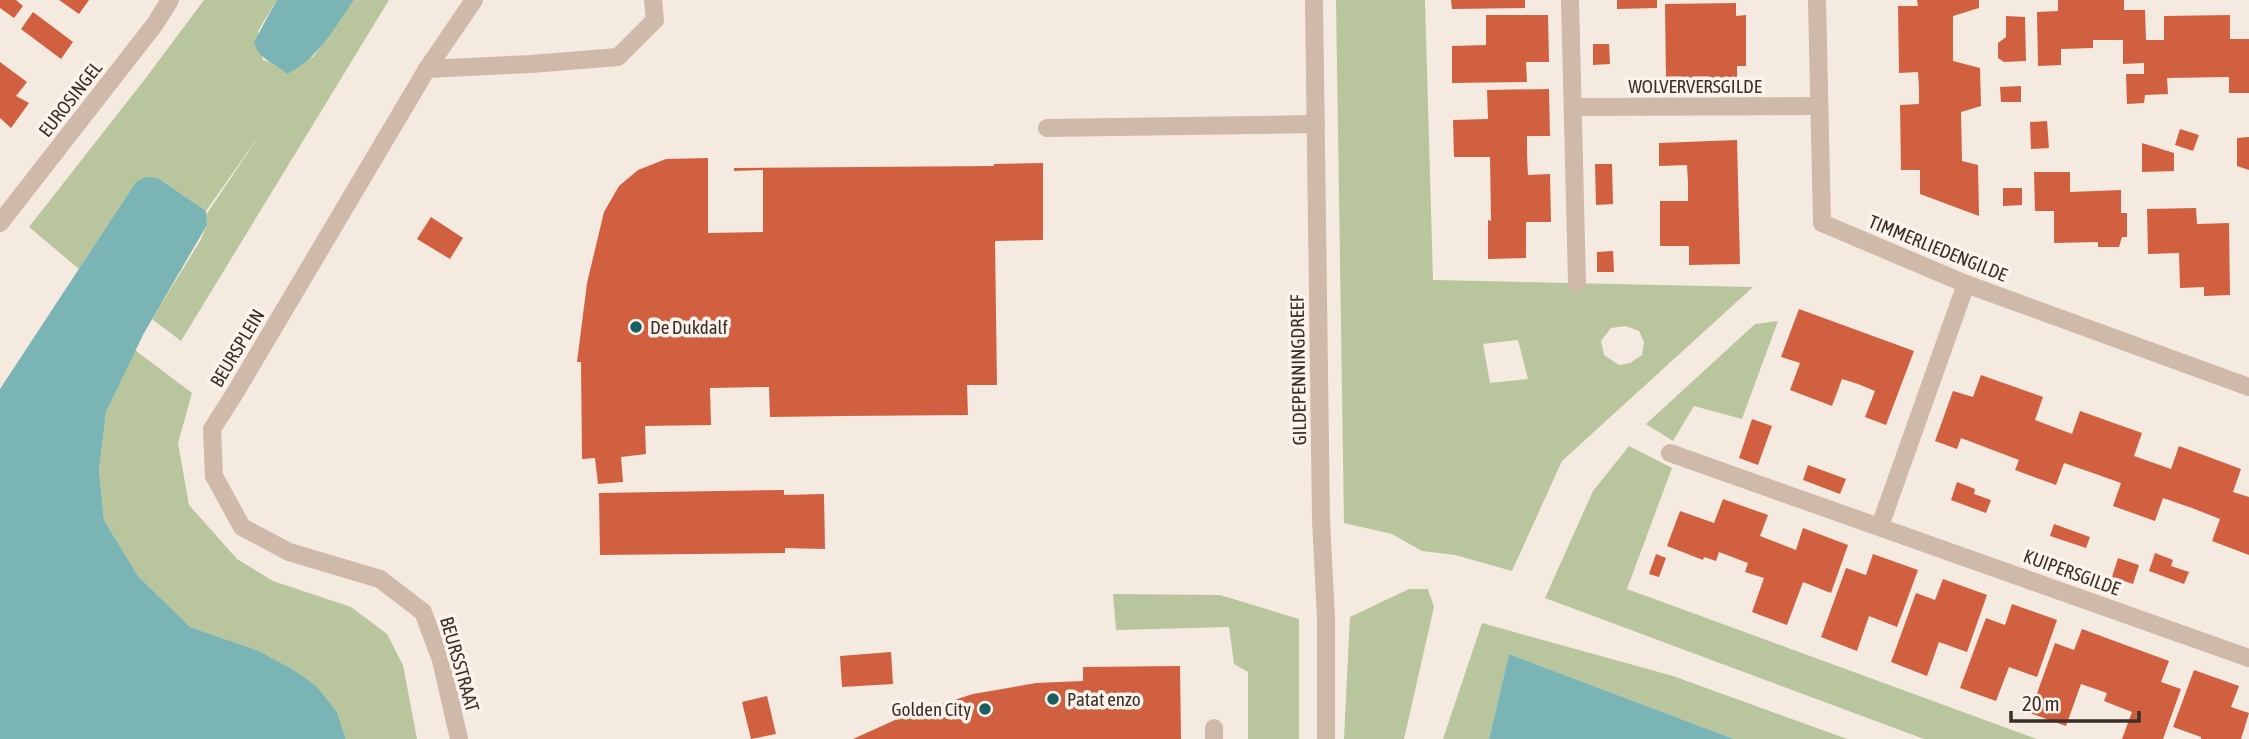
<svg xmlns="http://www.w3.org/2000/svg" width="2249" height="739" viewBox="0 0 2249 739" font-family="'Asap Condensed',sans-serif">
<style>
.green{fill:#b9c69d;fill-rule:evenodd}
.water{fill:#7bb4b5}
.building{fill:#d16041}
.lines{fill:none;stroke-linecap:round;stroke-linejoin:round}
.minor{stroke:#cfb9a9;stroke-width:18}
.poi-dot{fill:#1a5f62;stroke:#fcf4ec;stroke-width:2.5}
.labels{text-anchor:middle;stroke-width:7;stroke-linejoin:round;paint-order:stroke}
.street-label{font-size:19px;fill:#3b2f29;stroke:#fcf4ec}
.poi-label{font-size:19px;fill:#3b2f29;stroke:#fcf4ec;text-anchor:start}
</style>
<rect width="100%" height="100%" fill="#f5eadf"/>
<g class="green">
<path d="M204,0H277L258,31L263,60L278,65L313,57L354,0H389L181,341L152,319L200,241L207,225L206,215L261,133L206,211L158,178L136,182L79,269L29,227L145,79Z"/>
<path d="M1336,0H1425L1433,280L1753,287L1562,461L1512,571L1455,555L1422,551L1392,534L1344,523ZM1626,326L1639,331L1644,342L1642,355L1630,363L1619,365L1604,355L1601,341L1611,328ZM1518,340L1528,379L1490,383L1483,344Z"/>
<path d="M1778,321L1742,419L1694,406L1673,441L1646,424L1755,324Z"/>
<path d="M135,350L192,393L178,443L189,505L237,559L273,581L351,607L387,634L403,665L417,739H346L337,712L257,650L190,627L138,576L104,520L99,470L106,412Z"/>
<path d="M1629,446L1672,468L1627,589L2037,739H1924L1545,598L1593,491Z"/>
<path d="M1409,589H1428L1434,607L1404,739H1344L1350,617Z"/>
<path d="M1113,594L1220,595L1299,619V739H1248V672L1234,664L1229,627L1116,630Z"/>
<path d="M1482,623L1673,676L1847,739H1734L1509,654L1489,739H1443Z"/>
</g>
<g class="water">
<path d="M277,0H354C335,27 318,59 287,74C275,62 259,61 254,42Z"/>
<path d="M146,177L158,178L206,211L207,225L144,333L106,412L99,470L104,520L138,576L190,627L257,650L295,671L316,686L337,712L346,739H0V389L136,182Z"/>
<path d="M1509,654L1734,739H1489Z"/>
</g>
<g class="building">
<path d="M0,0H16L23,6L14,18L0,8Z"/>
<path d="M59,0H89L79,14Z"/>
<path d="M1451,0H1525V8L1452,9Z"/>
<path d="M1617,0H1657V8L1617,9Z"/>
<path d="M1917,0H1979V8L1953,16V61L1980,68L1981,106L1961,112L1962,161L1978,165L1979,216L1920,194V170H1901L1900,105L1919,104V88L1918,72L1899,73L1898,6H1918Z"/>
<path d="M2058,0H2124V10H2145L2146,40H2164V16L2230,15V39H2249V93H2229V77L2167,78L2168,94L2145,95L2144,103L2127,104L2126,74H2144V63L2123,64V40H2093V48L2061,49V65L2038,66L2037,12L2058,11Z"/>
<path d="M1736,3V16L1746,15V66H1737V79L1666,80L1665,4Z"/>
<path d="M33,12L73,42L61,59L21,29Z"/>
<path d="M1486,15H1548L1549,62H1526L1527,82L1452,83V46L1486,45Z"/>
<path d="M2006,16L2025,17L2026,61L2004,62L1998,58V43L2006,37Z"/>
<path d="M1593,44H1609L1610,64L1593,65Z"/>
<path d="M0,62L27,82L16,96L29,103L11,128L0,118Z"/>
<path d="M2021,86V102H2001L2000,87Z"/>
<path d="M1549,89L1550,136H1527V155L1528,175L1550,174L1551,222H1526V258L1488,259V220L1491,221L1490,157H1454L1453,120L1488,119L1487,90Z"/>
<path d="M2047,121L2049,148L2031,149L2030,122Z"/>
<path d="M2180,129L2199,135L2193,151L2175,145Z"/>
<path d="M2249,137V170L2237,166V138Z"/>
<path d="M1737,140L1740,264L1689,265V246H1660V201H1688V183L1687,165L1659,166V143Z"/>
<path d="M2142,143L2174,153V171L2142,172Z"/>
<path d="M708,158V233L763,232V170L734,171V168L994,166V164L1043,163V240L995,241L997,385H967L968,415L844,416L770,417L769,387L710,388L711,425L645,426L646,454L621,457L623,482L598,484L595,458L582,459L581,362H577L587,283L604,212L619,186L638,170L666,159Z"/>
<path d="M1595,164H1612L1613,204L1596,205Z"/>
<path d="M2034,172H2070V192L2121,190V213H2127V237H2122L2119,247H2098V242L2054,243V211H2035Z"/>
<path d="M2003,188H2022V205L2003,206Z"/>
<path d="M2196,208L2197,224L2229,223L2230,295L2204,296V287L2180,288L2179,253L2148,254L2147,209Z"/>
<path d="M431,217L463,238L450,259L417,239Z"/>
<path d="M1613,251L1614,272H1597V252Z"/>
<path d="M1799,309L1914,351L1886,425L1865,417L1875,391L1858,384L1842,379L1832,406L1790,390L1800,363L1781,357Z"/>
<path d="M1981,375L2043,397L2035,420L2072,434L2080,411L2142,433L2134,456L2171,469L2179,446L2241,469L2233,492L2249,497V555L2212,541L2220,519L2192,508L2163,498L2155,521L2113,506L2121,483L2093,473L2064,463L2056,485L2015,470L2019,460L1961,438L1957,449L1935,441L1953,391L1973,397Z"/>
<path d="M1752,419L1772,426L1758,465L1739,458Z"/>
<path d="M1808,465L1846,479L1840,494L1803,480Z"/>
<path d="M1957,482L1975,489L1974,494L1991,500L1986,513L1951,500Z"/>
<path d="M784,490V495L824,494L825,549L785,548V553L600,555L599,493Z"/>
<path d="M1723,499L1768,515L1760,536L1796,550L1803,528L1848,545L1831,593L1803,582L1787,625L1752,612L1764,578L1745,572L1748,563L1719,552L1716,561L1704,557L1703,560L1667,546L1680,511L1714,523Z"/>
<path d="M2054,524L2090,537L2086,548L2050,536Z"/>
<path d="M2155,553L2173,560L2171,566L2189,572L2184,584L2149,571Z"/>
<path d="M1656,554L1666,558L1659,577L1649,574Z"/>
<path d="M1873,554L1918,570L1897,627L1869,616L1857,651L1821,637L1846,568L1866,575Z"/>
<path d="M2118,558L2139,565L2133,584L2112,577Z"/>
<path d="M1943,579L1987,595L1967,652L1939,642L1927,676L1891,662L1916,593L1935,600Z"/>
<path d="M2012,604L2057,620L2037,677L2009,667L1996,701L1960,688L1986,618L2005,625Z"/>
<path d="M2082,629L2169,661L2161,682L2181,689L2163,739H2122L2132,712L2104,701L2107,693L2081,684L2066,726L2030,713L2055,643L2074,650Z"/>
<path d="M891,652L893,684L842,687L840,656Z"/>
<path d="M1180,666L1181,739H853L904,716L973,694L1036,683L1083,681V667Z"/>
<path d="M2194,670L2239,686L2231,707L2249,713L2241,739H2201V737L2173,727Z"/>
<path d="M767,696L776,734L751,739L742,702Z"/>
</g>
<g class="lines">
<g class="minor">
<path d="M1314,0L1321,520L1326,618V739"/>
<path d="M1570,0L1577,282"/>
<path d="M1817,0L1822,223L1966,284L2249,387"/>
<path d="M427,69L531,64L618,57L655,20L653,0"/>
<path d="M1573,107L1818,106"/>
<path d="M1047,128L1316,124"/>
<path d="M0,223L155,24L170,0"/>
<path d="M1670,453L2249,658"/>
<path d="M1880,526L1966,284"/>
<path d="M1214,728V739"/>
<path d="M459,739L441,660L423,612L380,579L289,552L242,527L214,476L212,429L235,393L427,69L474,0"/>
</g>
</g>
<g class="poi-dot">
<circle cx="636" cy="327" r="7"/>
<circle cx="1053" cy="699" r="7"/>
<circle cx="985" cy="709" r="7"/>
</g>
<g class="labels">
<g class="street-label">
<text x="1695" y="93">WOLVERVERSGILDE</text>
<text transform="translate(70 99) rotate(-52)" y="7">EUROSINGEL</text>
<text transform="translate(1938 248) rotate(22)" y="7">TIMMERLIEDENGILDE</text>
<text transform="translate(237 348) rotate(-59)" y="7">BEURSPLEIN</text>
<text transform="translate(1298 370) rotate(-91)" y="7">GILDEPENNINGDREEF</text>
<text transform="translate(2072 572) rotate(20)" y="7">KUIPERSGILDE</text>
<text transform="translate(460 664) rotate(74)" y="7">BEURSSTRAAT</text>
</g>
<g class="poi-label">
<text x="650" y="334">De Dukdalf</text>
<text x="1067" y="706">Patat enzo</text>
<text x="971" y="716" text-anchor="end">Golden City</text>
</g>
</g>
<path d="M2011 711v10h128v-10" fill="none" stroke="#3b2f29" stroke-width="3.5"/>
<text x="2022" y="711" font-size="21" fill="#3b2f29" stroke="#fcf4ec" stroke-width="5" paint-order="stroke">20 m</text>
</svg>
